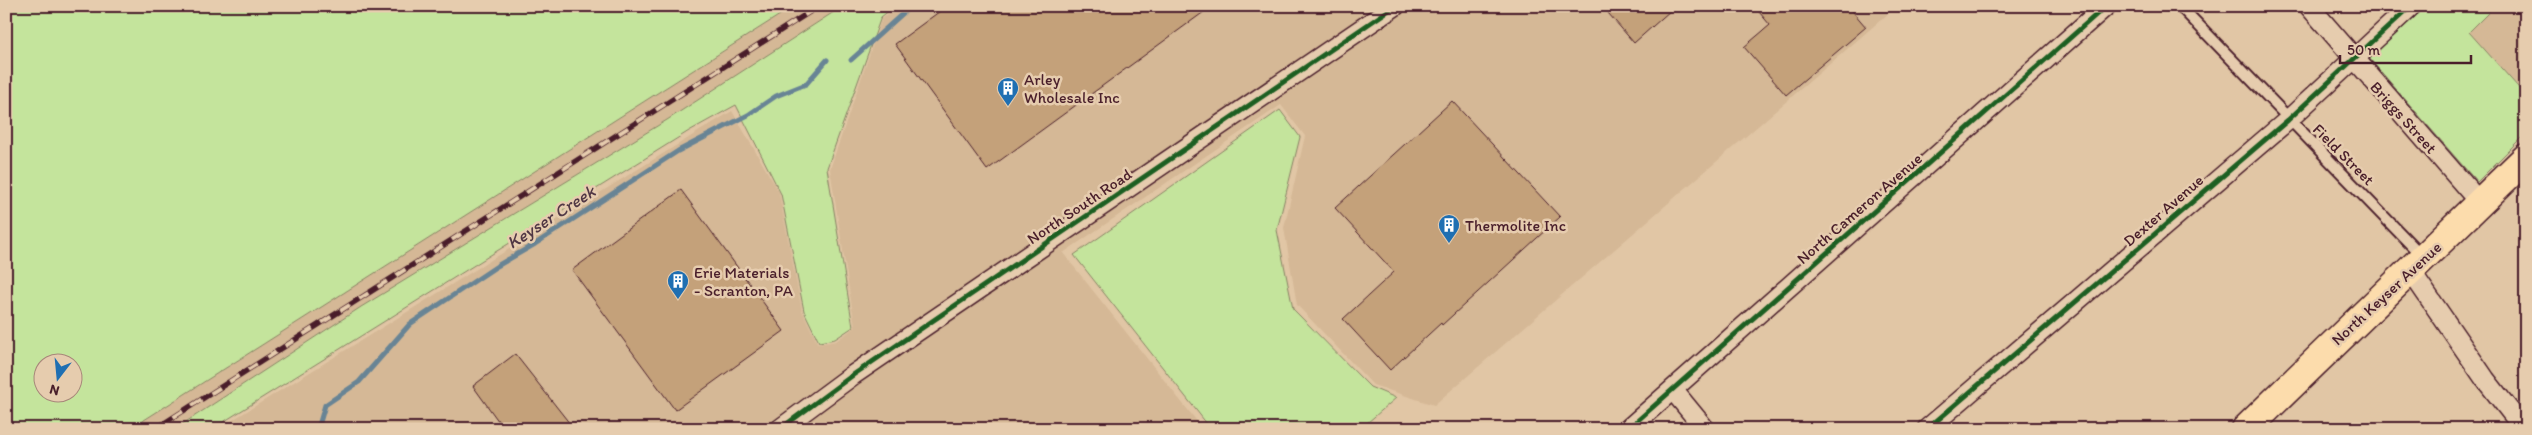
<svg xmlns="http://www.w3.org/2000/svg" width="2532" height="435" viewBox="0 0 2532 435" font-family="Itim,sans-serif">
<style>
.built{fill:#d5b896}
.green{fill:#c4e49c;stroke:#878264;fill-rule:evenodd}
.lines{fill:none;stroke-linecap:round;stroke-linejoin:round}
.stream{stroke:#678495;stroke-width:5}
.building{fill:#c4a17a;stroke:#4a1f2b}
.service-casing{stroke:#4a1f2b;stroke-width:14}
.minor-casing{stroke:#4a1f2b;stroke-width:22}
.primary-casing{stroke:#4a1f2b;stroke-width:31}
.service{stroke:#e6ccae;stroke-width:10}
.minor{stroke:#e6ccae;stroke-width:19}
.primary{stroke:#fcdcac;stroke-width:28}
.rail-casing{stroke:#4a1f2b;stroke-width:5.5}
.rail{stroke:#e6ccae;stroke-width:4;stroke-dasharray:11;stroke-linecap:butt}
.cycleway-casing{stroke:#e6ccae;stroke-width:8}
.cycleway{stroke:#1b5e20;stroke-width:5}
.labels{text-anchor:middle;stroke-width:5;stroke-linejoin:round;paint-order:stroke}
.poi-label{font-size:16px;fill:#4a1f2b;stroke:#e6ccae;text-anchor:start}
.street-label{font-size:16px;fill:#4a1f2b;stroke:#e6ccae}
.water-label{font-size:18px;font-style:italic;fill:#513845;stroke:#e6ccae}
</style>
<rect width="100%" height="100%" fill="#e1c6a5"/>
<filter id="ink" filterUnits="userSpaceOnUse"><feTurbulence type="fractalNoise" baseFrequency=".02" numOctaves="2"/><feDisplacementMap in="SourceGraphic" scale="10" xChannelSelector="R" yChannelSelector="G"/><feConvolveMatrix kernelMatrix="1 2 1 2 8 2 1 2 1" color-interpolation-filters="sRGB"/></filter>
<g filter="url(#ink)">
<g class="built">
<path d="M794,6H843L667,120L361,307L175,429H130Z"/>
<path d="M900,6H1897L1434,405L1373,385L1297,305L1284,228L1305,136L1281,105L1063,253L1203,429H218L732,111L779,192L802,310L818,344L836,341L855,327L830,169L882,18Z"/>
<path d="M2495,6H2526V96L2469,32Z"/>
</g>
<g class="green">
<path d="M6,6H794L130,429H6ZM42,362H72V392H42Z"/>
<path d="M843,6H895L881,17L827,168L853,327L835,339L819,342L804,311L781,194L736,105L689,131L212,429H175L361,307L667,120Z"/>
<path d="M2427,6H2495L2469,32L2526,96V133L2477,182L2369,58Z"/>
<path d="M1280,110L1300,137L1277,230L1293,309L1370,387L1396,398L1360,429H1211L1074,255Z"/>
</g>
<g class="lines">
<g class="stream">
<path d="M851,60L911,6"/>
<path d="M318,429L325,405L359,382L410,324L497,266L535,244L678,151L748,115L776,96L806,84L827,60"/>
</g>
</g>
<g class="building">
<path d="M947,6H1212L987,170L895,44Z"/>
<path d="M1602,6H1668L1671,10L1634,43Z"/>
<path d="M1754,6H1848L1866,27L1786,95L1744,47L1770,25Z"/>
<path d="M1452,101L1560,217L1442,325L1441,323L1390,370L1343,319L1394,272L1335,208Z"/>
<path d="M681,190L784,331L675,410L572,270Z"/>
<path d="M515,354L574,429H504L473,386Z"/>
</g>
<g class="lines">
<g class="service-casing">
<path id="service" d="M2180,6L2423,257"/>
</g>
<g class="minor-casing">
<g id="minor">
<path d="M2309,6L2480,203"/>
<path d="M2410,270L2485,379L2524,429"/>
<path d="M1673,390L1705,429"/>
<path d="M780,429L853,375L1395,6"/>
<path d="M1628,429L2106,6"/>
<path d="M1927,429L2288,120L2411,6"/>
</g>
</g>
<g class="primary-casing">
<path id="primary" d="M2246,429L2526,158"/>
</g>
<use href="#service" class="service"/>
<use href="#minor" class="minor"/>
<use href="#primary" class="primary"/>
<g class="rail-casing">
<path id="rail" d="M155,429L819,6"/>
</g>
<use href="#rail" class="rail"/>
<g class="cycleway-casing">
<g id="cycleway">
<path d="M780,429L853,375L1395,6"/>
<path d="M1628,429L2106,6"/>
<path d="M1927,429L2288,120L2411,6"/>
</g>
</g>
<use href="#cycleway" class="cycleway"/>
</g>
</g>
<defs>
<g id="building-pin" transform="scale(1.125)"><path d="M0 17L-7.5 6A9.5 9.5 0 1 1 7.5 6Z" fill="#1f6fb2" stroke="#e6ccae"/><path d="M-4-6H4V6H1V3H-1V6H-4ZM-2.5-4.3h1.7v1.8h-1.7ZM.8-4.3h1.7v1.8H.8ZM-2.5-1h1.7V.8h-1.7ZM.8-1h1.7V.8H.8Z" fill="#fff"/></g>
</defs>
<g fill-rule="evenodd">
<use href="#building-pin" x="1008" y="88"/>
<use href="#building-pin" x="1449" y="225"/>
<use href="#building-pin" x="678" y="281"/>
</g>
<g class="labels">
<g class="poi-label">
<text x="1024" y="85">Arley<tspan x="1024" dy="18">Wholesale Inc</tspan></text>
<text x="1465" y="231">Thermolite Inc</text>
<text x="694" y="278">Erie Materials<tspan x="694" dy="18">- Scranton, PA</tspan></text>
</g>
<g class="street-label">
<text transform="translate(2404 117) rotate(48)" y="6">Briggs Street</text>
<text transform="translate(2344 154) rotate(45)" y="6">Field Street</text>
<text transform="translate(1079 206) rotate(-34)" y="6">North South Road</text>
<text transform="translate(1859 208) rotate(-41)" y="6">North Cameron Avenue</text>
<text transform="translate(2163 210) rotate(-41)" y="6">Dexter Avenue</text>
<text transform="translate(2386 293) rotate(-43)" y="6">North Keyser Avenue</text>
</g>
<g class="water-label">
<text transform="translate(551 217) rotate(-33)" y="6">Keyser Creek</text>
</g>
</g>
<rect width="2532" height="435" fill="none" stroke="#e6ccae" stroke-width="25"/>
<rect x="12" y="12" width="2507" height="410" fill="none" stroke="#4a1f2b" stroke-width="2" filter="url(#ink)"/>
<g transform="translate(58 378) rotate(196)"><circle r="24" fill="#e6ccae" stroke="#a8877a"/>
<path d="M0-4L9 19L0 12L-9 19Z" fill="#1f6fb2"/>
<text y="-8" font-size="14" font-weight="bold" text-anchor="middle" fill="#4a1f2b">N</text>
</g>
<path d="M2340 55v8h131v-8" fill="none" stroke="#4a1f2b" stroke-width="2.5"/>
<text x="2347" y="55" font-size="15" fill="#4a1f2b" stroke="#e6ccae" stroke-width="4" paint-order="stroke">50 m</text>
</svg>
